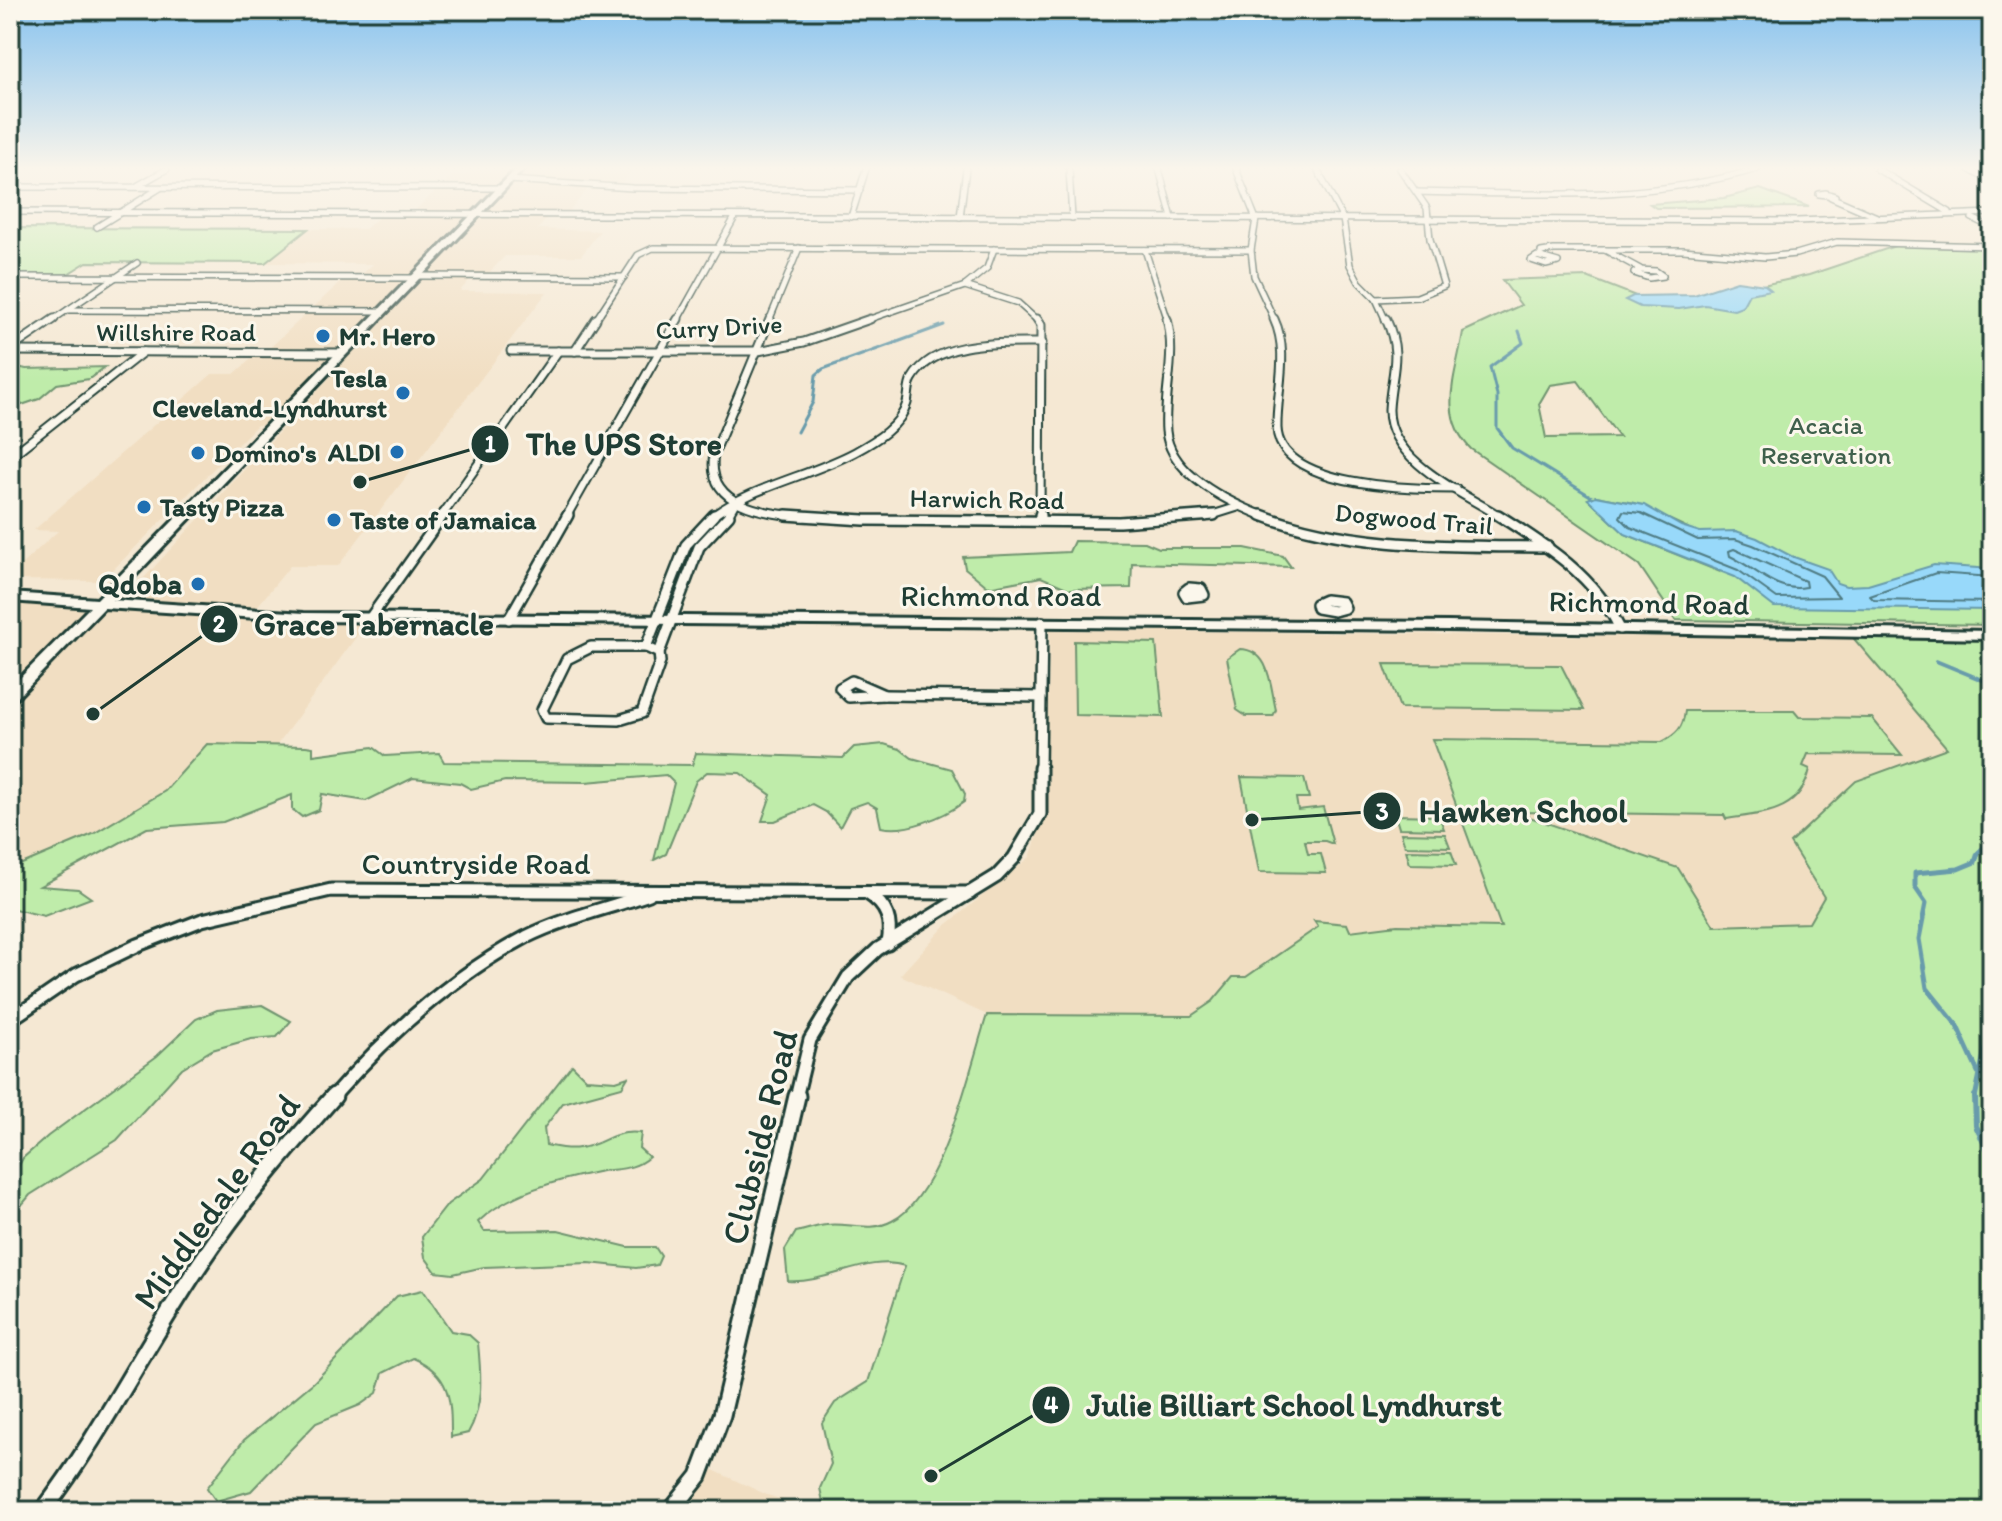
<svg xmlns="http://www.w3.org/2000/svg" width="2002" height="1521" viewBox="0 0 2002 1521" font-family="Itim,sans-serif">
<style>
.built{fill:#f1dec2}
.green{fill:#bfecaa;stroke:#6f946f;stroke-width:2;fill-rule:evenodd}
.water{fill:#98d9fa;stroke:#689bab;stroke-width:2}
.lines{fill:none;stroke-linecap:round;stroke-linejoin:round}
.shore{stroke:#4f7b83;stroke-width:2}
.stream-far3{stroke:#689bab;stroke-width:3}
.stream-far2{stroke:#689bab;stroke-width:4}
.stream-far1{stroke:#689bab;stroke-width:5}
.stream{stroke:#689bab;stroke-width:6}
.street-far4-casing{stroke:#1f3d34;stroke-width:8}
.street-far3-casing{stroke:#1f3d34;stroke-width:11}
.street-far2-casing{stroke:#1f3d34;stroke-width:14}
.street-far1-casing{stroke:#1f3d34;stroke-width:17}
.street-casing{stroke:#1f3d34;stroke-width:21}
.primary-casing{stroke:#1f3d34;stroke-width:6}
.street-far4{stroke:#fbf7ec;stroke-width:5}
.street-far3{stroke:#fbf7ec;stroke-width:7}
.street-far2{stroke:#fbf7ec;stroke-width:9}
.street-far1{stroke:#fbf7ec;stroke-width:11}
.street{stroke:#fbf7ec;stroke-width:15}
.primary{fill:#fbf7ec;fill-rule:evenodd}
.poi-dot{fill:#1f6fb2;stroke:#fbf7ec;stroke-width:3}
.labels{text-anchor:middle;stroke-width:6;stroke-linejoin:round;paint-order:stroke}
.far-street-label{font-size:26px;fill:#1f3d34;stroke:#fbf7ec}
.far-poi-label{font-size:26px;font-weight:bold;fill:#1f3d34;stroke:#fbf7ec;text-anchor:start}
.far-park-label{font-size:26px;fill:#3f604c;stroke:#fbf7ec}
.poi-label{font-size:30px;font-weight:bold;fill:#1f3d34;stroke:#fbf7ec;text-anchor:end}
.street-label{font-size:30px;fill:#1f3d34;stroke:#fbf7ec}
.near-street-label{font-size:36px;fill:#1f3d34;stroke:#fbf7ec}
.leader{fill:none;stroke:#1f3d34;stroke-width:3}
.callout-dot{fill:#1f3d34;stroke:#fbf7ec;stroke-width:3}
.mark-label{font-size:24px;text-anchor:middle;font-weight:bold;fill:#fff}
.callout-label{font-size:32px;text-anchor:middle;font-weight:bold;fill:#1f3d34;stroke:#fbf7ec;stroke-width:6;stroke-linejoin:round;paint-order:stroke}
</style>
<rect width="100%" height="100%" fill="#f5e8d3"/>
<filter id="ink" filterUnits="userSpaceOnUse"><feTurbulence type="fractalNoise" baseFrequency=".0125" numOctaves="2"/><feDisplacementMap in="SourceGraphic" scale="16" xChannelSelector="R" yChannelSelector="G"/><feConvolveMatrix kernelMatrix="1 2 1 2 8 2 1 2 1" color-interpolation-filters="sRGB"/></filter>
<g filter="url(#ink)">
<g class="built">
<path d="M471,169H633L619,187L592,184L565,216H549L538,229L600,231L581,256H505L486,276H473L460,291L547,292L338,566H290L256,608L140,599L130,593L332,375H322L273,425H257L102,581L10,580V575L58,531L34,530L212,374H234L258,353H264L345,278H358L373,264L265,263L308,229H365L384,213H412L453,175H465Z"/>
<path d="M10,597L370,618L266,760H194L165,791L10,889Z"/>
<path d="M1050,630L1854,639L1983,790L1837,874L1809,923L1713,926L1677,868L1457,811L1501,927L1397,925L1251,1016L987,1015L900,975L945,926L1030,857L1045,815Z"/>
<path d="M713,1470L767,1495L820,1511H683Z"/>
</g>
<g class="green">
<path d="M1760,189L1809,207L1656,208L1650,204L1724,198Z"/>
<path d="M10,228L308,229L265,263L87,262L66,275H10Z"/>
<path d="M1901,244L1992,248V625L1676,620L1639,565L1471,449C1437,415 1456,376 1463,332L1521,305L1502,280L1587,277L1646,300L1689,301L1809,275ZM1578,381L1619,437L1546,438L1539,404L1550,385ZM1596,496L1634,503L1688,528L1718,571L1625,534L1588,499Z"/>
<path d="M10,365L26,369L105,367L89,379L57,384L39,399L10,409Z"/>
<path d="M1074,541L1145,542L1159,548H1245L1283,556L1291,567L1132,563L1131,588L1069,589L1041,577L988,587L965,568L963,557L1069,552Z"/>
<path d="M1849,633L1992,635V1511H825L820,1488L831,1464L822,1423L835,1403L868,1382L905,1266C869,1254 827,1284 788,1281L785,1250L796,1232C806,1230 816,1226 826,1225C848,1222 870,1233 892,1221C943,1195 969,1070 987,1015L1191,1016L1213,1001L1233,977H1246L1318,927L1314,921L1347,924L1350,931L1397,925L1501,927L1432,739L1662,742C1677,734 1683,728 1685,711H1794L1799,717L1872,718L1902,755L1808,754L1803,766L1810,769C1800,813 1765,813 1726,819L1724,815L1515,812L1678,868L1714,926L1809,923L1824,897L1790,843L1856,781L1947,748Z"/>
<path d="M1074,641L1156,643L1163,717L1075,715Z"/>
<path d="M1240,649C1271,650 1270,686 1276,710L1273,716H1246L1237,710L1227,658Z"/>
<path d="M1384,664L1561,665L1584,710L1400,708Z"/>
<path d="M207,744L306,746L313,747V755L373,747L385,756L439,753L444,762L692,765L696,753L843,758L854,747L884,744L900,749L912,758L952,769L965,794L964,802C944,817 905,833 881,827L877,808L867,802L850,808L840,827L826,812L813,805L775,821H762L771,795L740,773L707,772L696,781L666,854L654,860L674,783L666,775L586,782L505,781L471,789L460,783L413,778L366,801L322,794L319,810L302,817L292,809V795L223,822L147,828L40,886L78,889L91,898L44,916L10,908V869L93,834L165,791Z"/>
<path d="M1241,777L1304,778L1309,798H1296L1298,810L1323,807L1333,844L1325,841H1305L1308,854H1321L1326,873L1259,872Z"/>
<path d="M1395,815L1439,816L1444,829L1399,828Z"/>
<path d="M1401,833L1445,834L1450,847L1405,846Z"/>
<path d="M1406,850L1451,851L1456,865L1410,864Z"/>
<path d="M262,1005L291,1021L277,1037L251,1039L212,1050L182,1068L117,1140L30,1195L10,1219V1182L23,1158L48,1136L157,1056L196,1019L217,1010Z"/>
<path d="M572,1065L586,1079L616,1081L628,1077L622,1087L563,1103L544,1128L546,1145C556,1147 568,1150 579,1148C606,1145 608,1130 641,1133L639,1148L649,1157C633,1171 617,1168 597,1172C557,1180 508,1193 478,1222L484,1231L558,1230L628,1247H655L661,1256L657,1265L636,1268L589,1263L484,1267L453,1274L436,1272L425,1257L422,1237L448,1204L483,1179Z"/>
<path d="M423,1290L451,1331L468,1334L478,1343C481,1374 484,1406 468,1433L451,1437C451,1400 451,1374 413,1358L383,1373L377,1393L360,1405L316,1423L251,1491L216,1501L207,1488L244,1440L314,1382L397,1296Z"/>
</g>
<g class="water">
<path d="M1737,281L1765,285L1771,290L1749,294L1742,307L1734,310L1705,305L1679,309L1640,307L1625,300L1633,296L1694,295Z"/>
<path d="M1596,496L1644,505L1681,526L1700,532L1736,531L1757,538L1791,556L1828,569L1837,583L1846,586L1868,585L1934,565L1992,569V610L1774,607L1735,577L1625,534L1588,499Z"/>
</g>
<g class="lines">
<g class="shore">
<path d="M1623,511L1641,513L1698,540L1735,539L1753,545L1822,576L1839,597L1777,598L1738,570L1630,527L1620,517Z"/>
<path d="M1734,549L1805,581L1806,587C1775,593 1756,568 1730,556L1729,551Z"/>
<path d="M1992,577L1936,573L1870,596L1874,600L1992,602"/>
</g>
<g class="stream-far3">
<path d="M1519,331L1523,343L1490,367L1497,395V428L1512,448L1592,497"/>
<path d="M797,432L813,402L816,375L823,369L944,325"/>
</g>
<path class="stream-far2" d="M1936,661L1992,684"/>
<g class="stream-far1">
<path d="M1978,1072L1956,1024L1927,988L1919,939L1926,903L1915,887V873L1958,869L1975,862L1978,853L1992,840"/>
<path d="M1975,1098L1992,1015"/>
</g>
<path class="stream" d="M1975,1096L1976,1126L1992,1159"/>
<g class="street-far4-casing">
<g id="street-far4">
<path d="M1069,169L1072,218"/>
<path d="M1159,169L1172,218"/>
<path d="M1236,169L1256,219L1251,250L1254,276L1275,321"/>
<path d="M1317,169L1343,219L1350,265L1359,282L1376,299L1386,321"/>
<path d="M1877,169L1949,212"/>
<path d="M1968,169L1992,182"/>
<path d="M509,180L633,188L860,190"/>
<path d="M137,186L167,169"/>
<path d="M10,187L502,188"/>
<path d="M1417,192C1532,194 1645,202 1757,169"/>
<path d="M1826,193L1835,196L1819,194Z"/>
<path d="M1831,197L1877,217"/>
<path d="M10,212L1797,221L1992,213"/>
<path d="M851,217L866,169"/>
<path d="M960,217L966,169"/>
<path d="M1972,218L1992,228"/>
<path d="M97,227L160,188"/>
<path d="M1145,250L1168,321"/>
<path d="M1605,250L1640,269"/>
<path d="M1537,256L1558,262L1546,265L1531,260Z"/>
<path d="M1541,256V252L1554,250H1683L1765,257L1796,254L1837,242L1992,246"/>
<path d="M1639,270L1656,271L1663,276L1649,278L1634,273Z"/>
<path d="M416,276L624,277"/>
<path d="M10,277L414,278"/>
<path d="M965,286L1018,303L1038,321"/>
<path d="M1376,299L1417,297L1444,286L1430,239L1427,208L1400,169"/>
<path d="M68,310L383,311"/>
<path d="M51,321L137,263"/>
<path d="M595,321L638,255L653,248L1251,250"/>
<path d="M677,321L735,217"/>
<path d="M769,321L799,248"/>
<path d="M864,321L965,286L987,268L994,249"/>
</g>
</g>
<g class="street-far3-casing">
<g id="street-far3">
<path d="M770,319L714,454C705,506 764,513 803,517"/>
<path d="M1037,319L1041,325L1040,517"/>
<path d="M1167,319C1177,358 1163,392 1166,431C1170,475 1230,503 1266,517"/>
<path d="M1274,319C1290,353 1276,392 1277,428C1279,488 1415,489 1456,489"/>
<path d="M1386,319C1403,356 1391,372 1389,409C1388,462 1464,493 1501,517"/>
<path d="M10,349L54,319"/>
<path d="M10,351L342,353"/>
<path d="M511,351H758L804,342L870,319"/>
<path d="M575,351L596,319"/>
<path d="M10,457L143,352"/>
<path d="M441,517L558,351"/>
<path d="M566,517L678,319"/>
<path d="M711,517C755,485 808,477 855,452C875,441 901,426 907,403C909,395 908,386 912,379C935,339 1003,343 1042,343"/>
<path d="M727,517L735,503"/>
<path d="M1206,517L1238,507"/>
</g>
</g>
<g class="street-far2-casing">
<g id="street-far2">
<path d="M786,515L864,520L1119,522L1214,515"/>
<path d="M1261,515C1350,549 1453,546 1548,547"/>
<path d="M1498,515C1546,545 1595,576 1620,629"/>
<path d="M1040,519V515"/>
<path d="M1189,588L1201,589L1204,595L1187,597L1184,592Z"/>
<path d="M1325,600L1342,602L1345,608L1334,611L1317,608L1316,604Z"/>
<path d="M370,618L443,515"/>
<path d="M509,619L568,515"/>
<path d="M591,647H646L659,653L660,662L642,713L619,720L546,718L542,710L567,659Z"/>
<path d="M646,647L686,545L714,515"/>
<path d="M659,653L699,547L729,515"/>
<path d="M852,681L884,695L849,697L840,688Z"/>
<path d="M884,695L1041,697"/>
<path d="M1040,770L1042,622"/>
</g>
</g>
<g class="street-far1-casing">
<g id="street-far1">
<path d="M867,893C888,906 892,921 888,944"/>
<path d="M10,1020L76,975L138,945L202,920L331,890L970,893"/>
<path d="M332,1098C388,1034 451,977 526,937C564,918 609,908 649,894"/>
<path d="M796,1098L810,1040L848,977L878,949L997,876L1014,858L1040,814V768"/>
</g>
</g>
<g class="street-casing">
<g id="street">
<path d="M43,1511C104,1431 147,1341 204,1258C243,1200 288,1148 334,1096"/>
<path d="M671,1511L699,1476L722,1415L797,1096"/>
</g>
</g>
<g class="primary-casing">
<path id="primary" d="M516,169H524L112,600L304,613L1448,622L1992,631V639L1448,630L304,621L104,608L15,700L10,702V688L90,607L10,601V593L97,599Z"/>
</g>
<use href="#street-far4" class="street-far4"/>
<use href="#street-far3" class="street-far3"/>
<use href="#street-far2" class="street-far2"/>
<use href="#street-far1" class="street-far1"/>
<use href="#street" class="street"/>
<use href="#primary" class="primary"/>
</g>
</g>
<linearGradient id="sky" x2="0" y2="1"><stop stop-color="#88c3ef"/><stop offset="0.44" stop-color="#faf5eb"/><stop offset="1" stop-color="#faf5eb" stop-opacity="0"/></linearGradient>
<rect width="2002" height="382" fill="url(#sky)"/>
<g class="poi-dot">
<circle cx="323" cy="336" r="8"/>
<circle cx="403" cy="393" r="8"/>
<circle cx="397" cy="452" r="8"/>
<circle cx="198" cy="453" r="8"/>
<circle cx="144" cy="507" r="8"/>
<circle cx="334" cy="520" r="8"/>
<circle cx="198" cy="584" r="8"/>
</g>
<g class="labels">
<g class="far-street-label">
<text transform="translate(719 327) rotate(-3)" y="9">Curry Drive</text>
<text x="176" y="341">Willshire Road</text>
<text transform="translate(987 499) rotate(1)" y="9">Harwich Road</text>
<text transform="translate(1414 519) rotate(5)" y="9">Dogwood Trail</text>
</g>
<g class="far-poi-label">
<text x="339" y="345">Mr. Hero</text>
<text x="387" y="387" text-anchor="end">Tesla<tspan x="387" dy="30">Cleveland-Lyndhurst</tspan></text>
<text x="381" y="461" text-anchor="end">ALDI</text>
<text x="214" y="462">Domino's</text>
<text x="160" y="516">Tasty Pizza</text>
<text x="350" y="529">Taste of Jamaica</text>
</g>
<g class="far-park-label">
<text x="1826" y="434">Acacia<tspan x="1826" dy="30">Reservation</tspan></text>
</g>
<g class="poi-label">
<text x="182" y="594">Qdoba</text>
</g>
<g class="street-label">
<text x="1001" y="606">Richmond Road</text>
<text transform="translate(1649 603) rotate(1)" y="10">Richmond Road</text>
<text x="476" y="874">Countryside Road</text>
</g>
<g class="near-street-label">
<text transform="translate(759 1137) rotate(-76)" y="13">Clubside Road</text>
<text transform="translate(216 1201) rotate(-54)" y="13">Middledale Road</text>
</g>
</g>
<path class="leader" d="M360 482L490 444M93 714L219 624M1252 820L1382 811M931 1476L1051 1405"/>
<g class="callout-dot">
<circle cx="360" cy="482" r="8"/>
<circle cx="93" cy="714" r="8"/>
<circle cx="1252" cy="820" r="8"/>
<circle cx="931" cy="1476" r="8"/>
<circle cx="490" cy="444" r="20"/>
<circle cx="219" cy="624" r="20"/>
<circle cx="1382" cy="811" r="20"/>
<circle cx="1051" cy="1405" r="20"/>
</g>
<g class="mark-label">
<text x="490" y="452">1</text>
<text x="219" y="632">2</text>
<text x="1382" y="820">3</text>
<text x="1051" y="1413">4</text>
</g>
<g class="callout-label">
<text x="624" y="455">The UPS Store</text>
<text x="374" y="635">Grace Tabernacle</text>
<text x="1523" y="822">Hawken School</text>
<text x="1294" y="1416">Julie Billiart School Lyndhurst</text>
</g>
<rect width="2002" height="1521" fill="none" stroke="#fbf7ec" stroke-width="40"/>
<rect x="20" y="20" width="1962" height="1481" fill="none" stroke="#1f3d34" stroke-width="3" filter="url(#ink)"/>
</svg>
